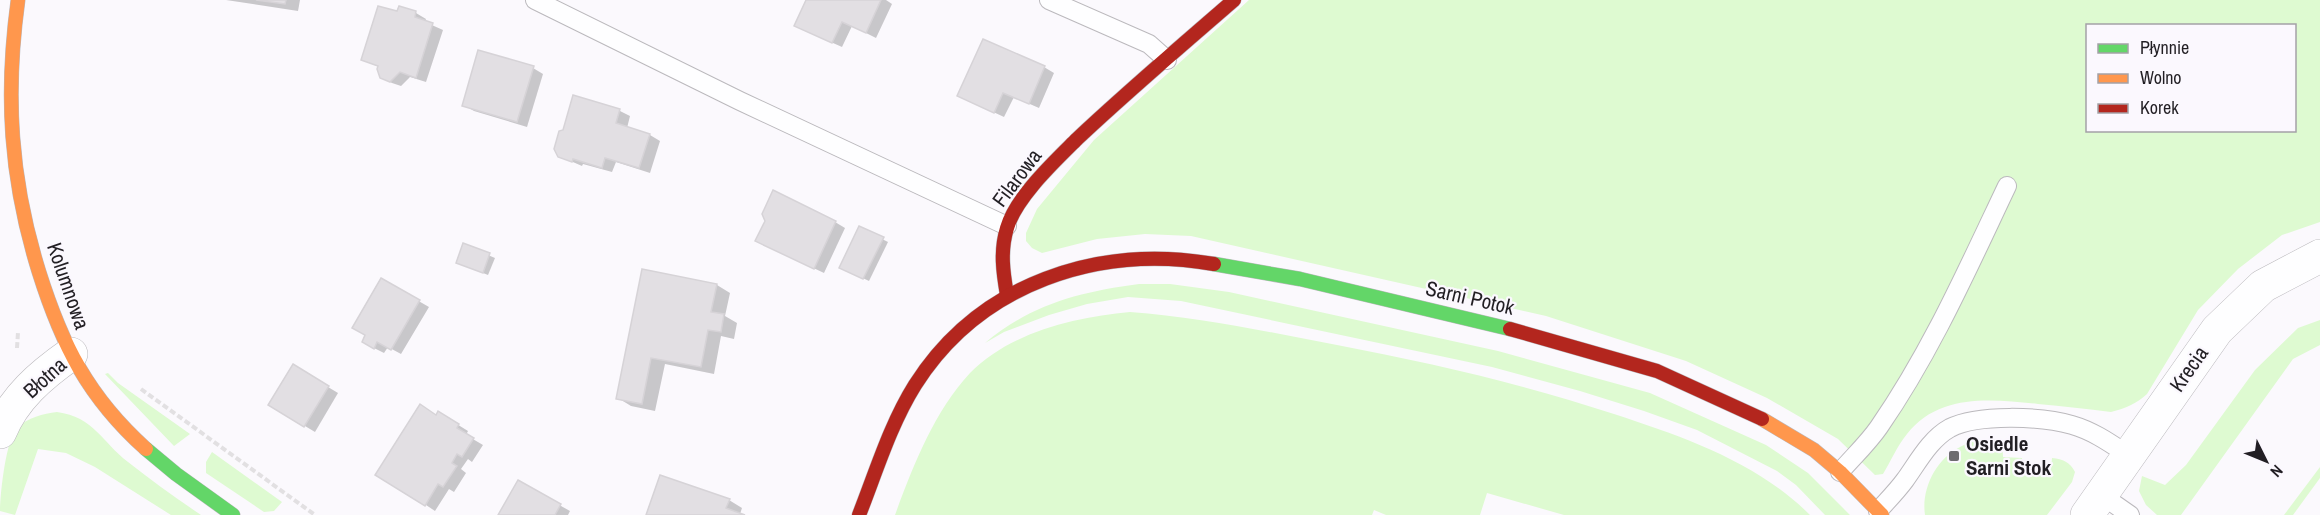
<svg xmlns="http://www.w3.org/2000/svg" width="2320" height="515" viewBox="0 0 2320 515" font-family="'Archivo Narrow',sans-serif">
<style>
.green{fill:#defad1;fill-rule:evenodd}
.shadow{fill:#0003}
.building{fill:#e2dfe3;stroke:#d6d3d7;stroke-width:1.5}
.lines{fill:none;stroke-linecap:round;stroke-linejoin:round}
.lane-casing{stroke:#bbb9bd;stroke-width:20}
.street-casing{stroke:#bbb9bd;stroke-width:34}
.fast-casing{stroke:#bbb9bd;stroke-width:15}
.slow-casing{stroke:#bbb9bd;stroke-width:15}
.jam-casing{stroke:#bbb9bd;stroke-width:15}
.path{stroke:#e2e0e2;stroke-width:4;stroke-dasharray:6 3;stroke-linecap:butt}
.lane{stroke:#fefeff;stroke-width:18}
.street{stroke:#fefeff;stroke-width:33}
.fast{stroke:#63d668;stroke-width:14}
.slow{stroke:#ff974d;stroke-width:14}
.jam{stroke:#b3261e;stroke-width:14}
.poi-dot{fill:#6e6b70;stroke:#fbf8fe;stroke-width:2}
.labels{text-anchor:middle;stroke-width:4.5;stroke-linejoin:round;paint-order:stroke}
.street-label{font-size:21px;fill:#221f24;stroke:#fbf8fe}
.poi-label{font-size:21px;font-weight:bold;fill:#221f24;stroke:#fbf8fe;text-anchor:start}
</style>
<rect width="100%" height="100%" fill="#fbf9fd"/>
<g class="green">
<path d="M1249,0H2320V222L2282,235L2238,269L2198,310L2147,394C2136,404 2126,408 2111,412C2087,409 2063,406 2038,404C1992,399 1939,393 1907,434C1897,446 1891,461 1883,474L1875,475L1838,439L1767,398L1686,361L1546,316L1191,236L1145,234L1097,239L1042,253L1032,248L1026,241V233L1037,209L1094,140ZM2088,26H2294V130H2088Z"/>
<path d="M1139,284H1170L1229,292L1498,351L1650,393L1766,445L1808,473L1850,515H1825L1796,485L1777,471L1697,430L1644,411L1580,391L1492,367L1181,301L1128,297L1087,304L1049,315L1004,332L985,343C1032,304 1079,292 1139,284Z"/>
<path d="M1130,312C1200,317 1268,332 1337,345C1431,363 1523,384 1614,414C1684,437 1757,462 1810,515H1564L1487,493L1480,515H1386L1374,510L1372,515H895C913,466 934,412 970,373C1010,332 1076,317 1130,312Z"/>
<path d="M2320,320V345L2293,359L2181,515H2157L2146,505L2139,491L2142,476L2165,485L2186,465L2255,370L2298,328Z"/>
<path d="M108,373L118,383L190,434L174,446L105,374Z"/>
<path d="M57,412C94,417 102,442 128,462C152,481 176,498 201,515H171L95,467L66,453L38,449L15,515L0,511C0,494 6,439 17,428C28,417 43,414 57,412Z"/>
<path d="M1983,439H2002L2003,457L2022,458L2023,467L2051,469L2052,458C2063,459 2070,462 2075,472L2072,482L2047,515H1925C1921,489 1936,459 1960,447C1967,443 1975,441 1983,439Z"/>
<path d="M212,452L282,502L274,511L264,512L206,473V462Z"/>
<path d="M2320,467V478L2293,515H2284Z"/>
</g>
<g class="shadow">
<path d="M226,0H300L298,11Z"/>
<path d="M808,0H886L892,4L876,38L852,26L842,47L806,31Z"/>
<path d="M400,8L416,13L426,19L425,22L443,30L426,82L410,77L401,86L392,83L381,77L379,67L363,60L398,13Z"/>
<path d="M1044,67L1054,73L1039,108L1014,97L1004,117L959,96Z"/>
<path d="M533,68L543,74L527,127L474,111L464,105Z"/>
<path d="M574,97L620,111L630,116L627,128L650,135L660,141L650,173L616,162L612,172L583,164L582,166L559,156Z"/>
<path d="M835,222L845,228L824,273L767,246Z"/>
<path d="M860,228L888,242L869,281L846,270Z"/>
<path d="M464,245L495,258L488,275L458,263Z"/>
<path d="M643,271L717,285L730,293L725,316L737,323L734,339L721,336L714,374L665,364L655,411L631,406L618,398Z"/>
<path d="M382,280L429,307L401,354L388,347L384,353L374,348Z"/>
<path d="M293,366L338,393L315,432L270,405Z"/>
<path d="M439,413L468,431L466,435L483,445L472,462L468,459L461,469L466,473L454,492L449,489L435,511L426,505Z"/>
<path d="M518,482L570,511L568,515H500Z"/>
<path d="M729,500L742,508L740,514L742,515H648Z"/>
</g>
<g class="building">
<path d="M256,0H286L285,4Z"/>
<path d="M806,0H881L866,33L842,22L832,43L794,26Z"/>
<path d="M378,6L397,11L399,6L416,11L415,17L433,23L416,78L400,72L390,82L380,78L377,69L378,66L361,60Z"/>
<path d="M983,39L1045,66L1029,104L1003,93L994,113L957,96Z"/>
<path d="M478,50L534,66L517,122L462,106Z"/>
<path d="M573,95L620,109L616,123L650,134L639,168L605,158L602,168L573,159L572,162L558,157L554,149L559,131L563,130Z"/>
<path d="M773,190L836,221L814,269L755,241L765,221L762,214Z"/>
<path d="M859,226L884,237L863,279L839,268Z"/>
<path d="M463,243L490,253L483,273L456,263Z"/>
<path d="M642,269L717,284L711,312L724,314L721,332L708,330L701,367L651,358L642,404L616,399Z"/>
<path d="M381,278L420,300L391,350L377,342L374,349L362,342L365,335L352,328Z"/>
<path d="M293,364L329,386L304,427L268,405Z"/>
<path d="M420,404L436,415L438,411L459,424L457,428L474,438L462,457L457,454L452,463L457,466L443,487L438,484L425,506L375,475Z"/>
<path d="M660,475L730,499L726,508L745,515H646Z"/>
<path d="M518,480L561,504L555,515H498Z"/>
</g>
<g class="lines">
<g class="lane-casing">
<g id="lane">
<path d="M535,0L740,101L1007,226"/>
<path d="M1049,0L1149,44L1167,60"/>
<path d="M1840,472C1853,457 1868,443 1879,427C1931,352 1968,268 2007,186"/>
<path d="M2100,494L2130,515"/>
<path d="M1878,511C1887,501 1897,491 1905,480C1918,462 1930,439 1950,428C1977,414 2042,416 2072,425C2093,431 2110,443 2128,455"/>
</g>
</g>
<g class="street-casing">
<g id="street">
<path d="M0,432C14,398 41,375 71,354"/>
<path d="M2087,515L2217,330L2263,286L2320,256"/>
</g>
</g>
<g class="fast-casing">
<g id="fast">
<path d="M1214,264L1300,279L1510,329"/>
<path d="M146,449L176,474L233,515"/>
</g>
</g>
<g class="slow-casing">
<g id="slow">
<path d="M18,0C5,95 10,179 39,272C62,345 88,397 146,449"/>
<path d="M1762,419L1814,450L1840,472L1882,515"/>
</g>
</g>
<g class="jam-casing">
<g id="jam">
<path d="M1007,295C1003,272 1000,251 1007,228C1016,197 1055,161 1077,139C1128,91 1181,46 1234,0"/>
<path d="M1510,329L1657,371L1762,419"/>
<path d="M859,515C876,472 890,425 915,385C980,283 1098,244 1214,264"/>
</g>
</g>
<g class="path">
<path d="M17,348L18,332"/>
<path d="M141,389L315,515"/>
</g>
<use href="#lane" class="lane"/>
<use href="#street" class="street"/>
<use href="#fast" class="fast"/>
<use href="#slow" class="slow"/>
<use href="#jam" class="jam"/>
</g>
<rect class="poi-dot" x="1948" y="450" width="12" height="12" rx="3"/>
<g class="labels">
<g class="street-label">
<text transform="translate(1017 178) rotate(-53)" y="7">Filarowa</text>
<text transform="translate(68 286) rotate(71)" y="7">Kolumnowa</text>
<text transform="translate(1470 298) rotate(13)" y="7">Sarni Potok</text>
<text transform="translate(2189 369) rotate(-55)" y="7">Krecia</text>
<text transform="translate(45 378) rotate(-42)" y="7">Błotna</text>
</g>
<g class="poi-label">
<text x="1966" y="451">Osiedle<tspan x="1966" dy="24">Sarni Stok</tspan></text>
</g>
</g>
<rect x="2086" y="24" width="210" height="108" fill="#fbf8fe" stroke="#a4a1a7" stroke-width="1.5"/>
<rect x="2098" y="44" width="30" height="9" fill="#63d668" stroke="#a4a1a7" stroke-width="1.5"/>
<text x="2140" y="54" font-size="18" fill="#221f24">Płynnie</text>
<rect x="2098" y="74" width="30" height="9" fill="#ff974d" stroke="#a4a1a7" stroke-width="1.5"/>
<text x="2140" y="84" font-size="18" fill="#221f24">Wolno</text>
<rect x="2098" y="104" width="30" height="9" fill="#b3261e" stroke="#a4a1a7" stroke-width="1.5"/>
<text x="2140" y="114" font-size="18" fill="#221f24">Korek</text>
<g transform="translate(2266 461) rotate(133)" stroke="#fbf8fe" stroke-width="4.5" paint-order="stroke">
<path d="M0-4.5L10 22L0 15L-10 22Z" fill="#221f24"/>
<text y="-9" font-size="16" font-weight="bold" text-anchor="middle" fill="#221f24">N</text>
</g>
</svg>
